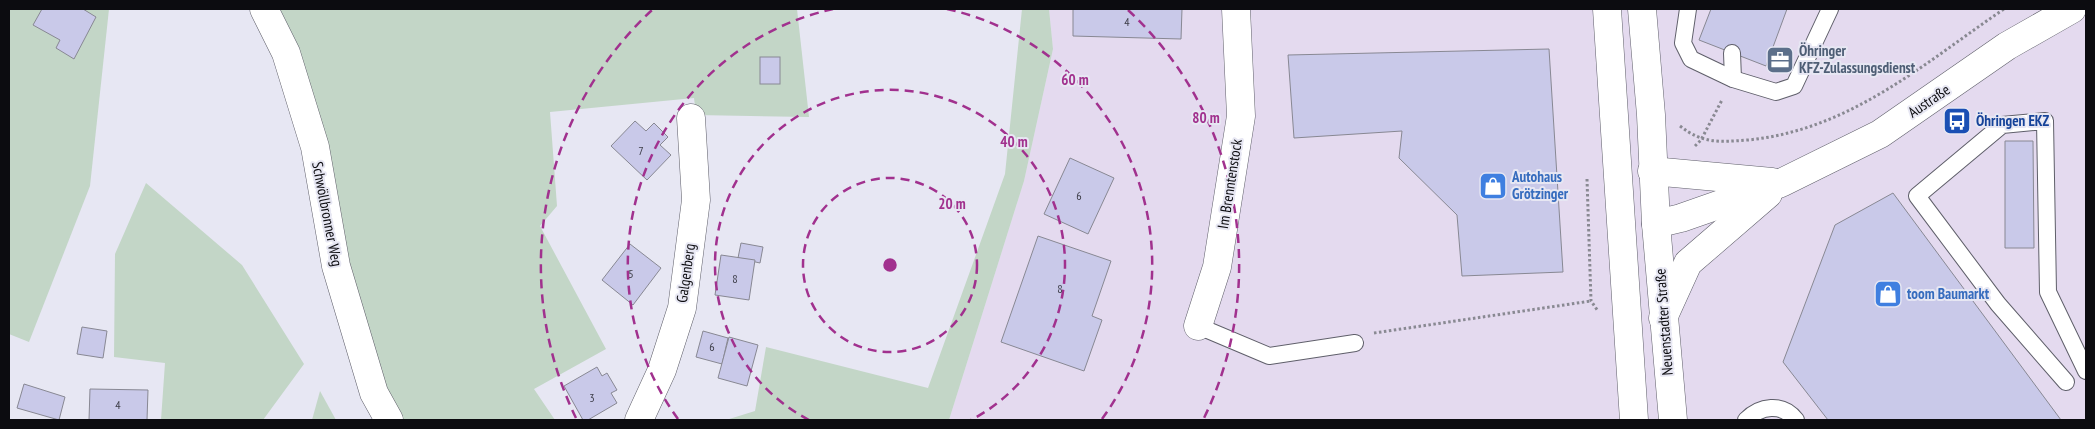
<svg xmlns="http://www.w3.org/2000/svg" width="2095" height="429" viewBox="0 0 2095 429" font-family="'PT Sans Narrow',sans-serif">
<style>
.commercial{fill:#e4daef}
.green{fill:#c3d6c7}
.building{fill:#c9c9e9;stroke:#888893}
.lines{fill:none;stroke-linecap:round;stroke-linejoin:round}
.lane-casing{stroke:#5f5f6a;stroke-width:18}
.street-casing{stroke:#5f5f6a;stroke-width:29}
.secondary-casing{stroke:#5f5f6a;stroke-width:29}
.path{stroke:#898992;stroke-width:3;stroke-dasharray:2.5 2.5;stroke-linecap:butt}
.lane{stroke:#fff;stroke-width:16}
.street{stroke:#fff;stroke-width:28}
.secondary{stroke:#fff;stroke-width:28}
.ring{fill:none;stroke:#a1318e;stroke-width:2.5;stroke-dasharray:9 6}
.labels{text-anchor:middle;stroke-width:4;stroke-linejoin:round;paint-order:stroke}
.number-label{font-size:12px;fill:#3b3b46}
.service-label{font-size:15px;font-weight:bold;fill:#4e5e75;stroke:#e7e7f3;text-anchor:start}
.street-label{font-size:15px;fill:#0c0c10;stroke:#e7e7f3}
.transit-label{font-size:15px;font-weight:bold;fill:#164399;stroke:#e7e7f3;text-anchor:start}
.shop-label{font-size:15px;font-weight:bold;fill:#366cbe;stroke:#e7e7f3;text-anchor:start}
.centre{fill:#a1318e;stroke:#e7e7f3;stroke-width:2.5}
.ring-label{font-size:15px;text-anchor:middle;font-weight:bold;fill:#a1318e;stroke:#e7e7f3;stroke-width:4;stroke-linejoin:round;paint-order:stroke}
</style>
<rect width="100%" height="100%" fill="#e7e7f3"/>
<path class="commercial" d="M1049,9H2086V420H949L1024,181L1053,49Z"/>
<g class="green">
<path d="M9,9H109L90,186L29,342L9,334Z"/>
<path d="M273,9H797L809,117L696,115L694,98L550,112L557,206L540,226L606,349L534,389L555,420H398L384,393Z"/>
<path d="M1022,9H1049L1053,49L1024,181L949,420H726L755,411L766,347L928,388L1005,174Z"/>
<path d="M146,183L242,265L304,364L263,420H161L165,363L114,357L115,254Z"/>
<path d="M320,391L336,420H312Z"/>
</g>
<g class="building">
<path d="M42,9H83L96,17L74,59L56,48L60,40L33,25Z"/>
<path d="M1073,9H1182L1181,39L1073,36Z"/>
<path d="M1711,9H1787L1766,66L1699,40Z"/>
<path d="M1777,48L1790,53L1783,72L1770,67Z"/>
<path d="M1549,49L1563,272L1462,276L1457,215L1399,158L1402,131L1294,138L1288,55Z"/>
<rect x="760" y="57" width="20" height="27"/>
<path d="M635,121L646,131L654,123L668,137L660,145L671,155L647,180L611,146Z"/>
<path d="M2005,141H2033L2034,248H2005Z"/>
<path d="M1070,158L1114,178L1088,234L1044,214Z"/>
<path d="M1893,193L2061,420H1828L1783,362L1835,225Z"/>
<path d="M1038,236L1111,261L1092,316L1102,320L1084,371L1001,342Z"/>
<path d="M741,243L763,247L760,263L738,258Z"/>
<path d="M630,244L661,268L633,305L602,280Z"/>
<path d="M721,255L755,260L749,300L715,295Z"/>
<path d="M82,327L107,331L103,358L77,354Z"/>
<path d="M703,331L728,338L722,364L696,357Z"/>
<path d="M729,337L758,345L747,386L718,378Z"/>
<path d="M597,367L602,376L607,373L617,390L611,393L617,403L588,420H583L564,386Z"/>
<path d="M24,384L65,397L59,420L17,408Z"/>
<path d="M90,389L148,390L147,420H89Z"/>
</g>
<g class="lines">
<g class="lane-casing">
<g id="lane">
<path d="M1688,9L1683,43L1691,59L1733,79L1776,92L1794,86L1830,9"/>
<path d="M1732,53L1733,79"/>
<path d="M1198,326L1269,356L1355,343"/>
<path d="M2066,382L1998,304L1917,196L2002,125L2045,121L2048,292L2086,371"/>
<path d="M1746,420C1760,406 1782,402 1796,420"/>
</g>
</g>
<g class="street-casing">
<g id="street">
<path d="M264,9L286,53L315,147L336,266L374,393L389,420"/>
<path d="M1652,171L1772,182"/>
<path d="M1656,224L1681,218L1781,183L1880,134L2007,46L2072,9"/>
<path d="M1663,318L1688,263L1768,194"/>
<path d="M1198,326L1217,267L1241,116L1236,9"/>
<path d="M639,420L662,370L682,308L696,200L691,118"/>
</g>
</g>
<g class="secondary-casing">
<g id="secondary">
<path d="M1607,9L1634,420"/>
<path d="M1642,9L1651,115L1656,224L1673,420"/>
</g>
</g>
<g class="path">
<path d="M1680,126C1703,144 1719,142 1748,140C1850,130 1923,64 2004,9"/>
<path d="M1695,146L1701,140L1722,100"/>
<path d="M1587,179L1591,301L1598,311"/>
<path d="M1374,333L1591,301"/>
</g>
<use href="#lane" class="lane"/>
<use href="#street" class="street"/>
<use href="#secondary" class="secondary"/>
</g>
<g class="ring">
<circle cx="890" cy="265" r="87"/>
<path d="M809 420A175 175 0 1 1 971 420"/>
<path d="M678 419A262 262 0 0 1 833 9M947 9A262 262 0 0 1 1102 419"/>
<path d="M576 418A349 349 0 0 1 652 10M1128 10A349 349 0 0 1 1204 418"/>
</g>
<defs>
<g id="office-square" transform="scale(1.4375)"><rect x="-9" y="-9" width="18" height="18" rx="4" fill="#5c6f8a" stroke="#e7e7f3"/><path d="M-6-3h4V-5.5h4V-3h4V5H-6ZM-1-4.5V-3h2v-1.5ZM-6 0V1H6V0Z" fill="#fff"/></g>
<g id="bus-square" transform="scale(1.4375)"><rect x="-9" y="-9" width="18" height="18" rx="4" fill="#1a4fb4" stroke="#e7e7f3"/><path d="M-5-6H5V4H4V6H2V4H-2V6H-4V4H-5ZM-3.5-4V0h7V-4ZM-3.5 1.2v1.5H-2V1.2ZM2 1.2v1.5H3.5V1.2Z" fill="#fff"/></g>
<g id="shop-square" transform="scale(1.4375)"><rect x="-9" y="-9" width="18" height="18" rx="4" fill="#3f7fe0" stroke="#e7e7f3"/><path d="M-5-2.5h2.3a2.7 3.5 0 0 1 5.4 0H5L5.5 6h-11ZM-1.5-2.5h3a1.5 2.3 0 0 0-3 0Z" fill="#fff"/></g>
</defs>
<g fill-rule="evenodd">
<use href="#office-square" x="1780" y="60"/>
<use href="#bus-square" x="1957" y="121"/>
<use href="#shop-square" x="1493" y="186"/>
<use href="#shop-square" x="1888" y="294"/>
</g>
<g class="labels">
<g class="number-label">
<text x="1127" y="26">4</text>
<text x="641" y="155">7</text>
<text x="1079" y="200">6</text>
<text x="631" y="278">5</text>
<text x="735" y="283">8</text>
<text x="1060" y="293">8</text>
<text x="712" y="351">6</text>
<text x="592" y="402">3</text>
<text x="118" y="409">4</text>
</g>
<g class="service-label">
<text x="1799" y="56">Öhringer<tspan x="1799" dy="17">KFZ-Zulassungsdienst</tspan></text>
</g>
<g class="street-label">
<text transform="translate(1929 101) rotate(-34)" y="5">Austraße</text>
<text transform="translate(1230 184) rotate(-81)" y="5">Im Brenntenstock</text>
<text transform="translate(327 214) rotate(79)" y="5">Schwöllbronner Weg</text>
<text transform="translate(686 273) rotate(-82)" y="5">Galgenberg</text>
<text transform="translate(1664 322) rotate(-94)" y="5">Neuenstadter Straße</text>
</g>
<g class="transit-label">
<text x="1976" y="126">Öhringen EKZ</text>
</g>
<g class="shop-label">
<text x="1512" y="182">Autohaus<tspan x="1512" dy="17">Grötzinger</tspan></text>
<text x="1907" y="299">toom Baumarkt</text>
</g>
</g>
<circle cx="890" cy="265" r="8" class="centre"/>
<g class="ring-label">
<text x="1075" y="85">60 m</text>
<text x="1206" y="123">80 m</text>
<text x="1014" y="147">40 m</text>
<text x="952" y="209">20 m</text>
</g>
<rect width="2095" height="429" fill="none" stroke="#0c0c10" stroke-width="20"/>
</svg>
